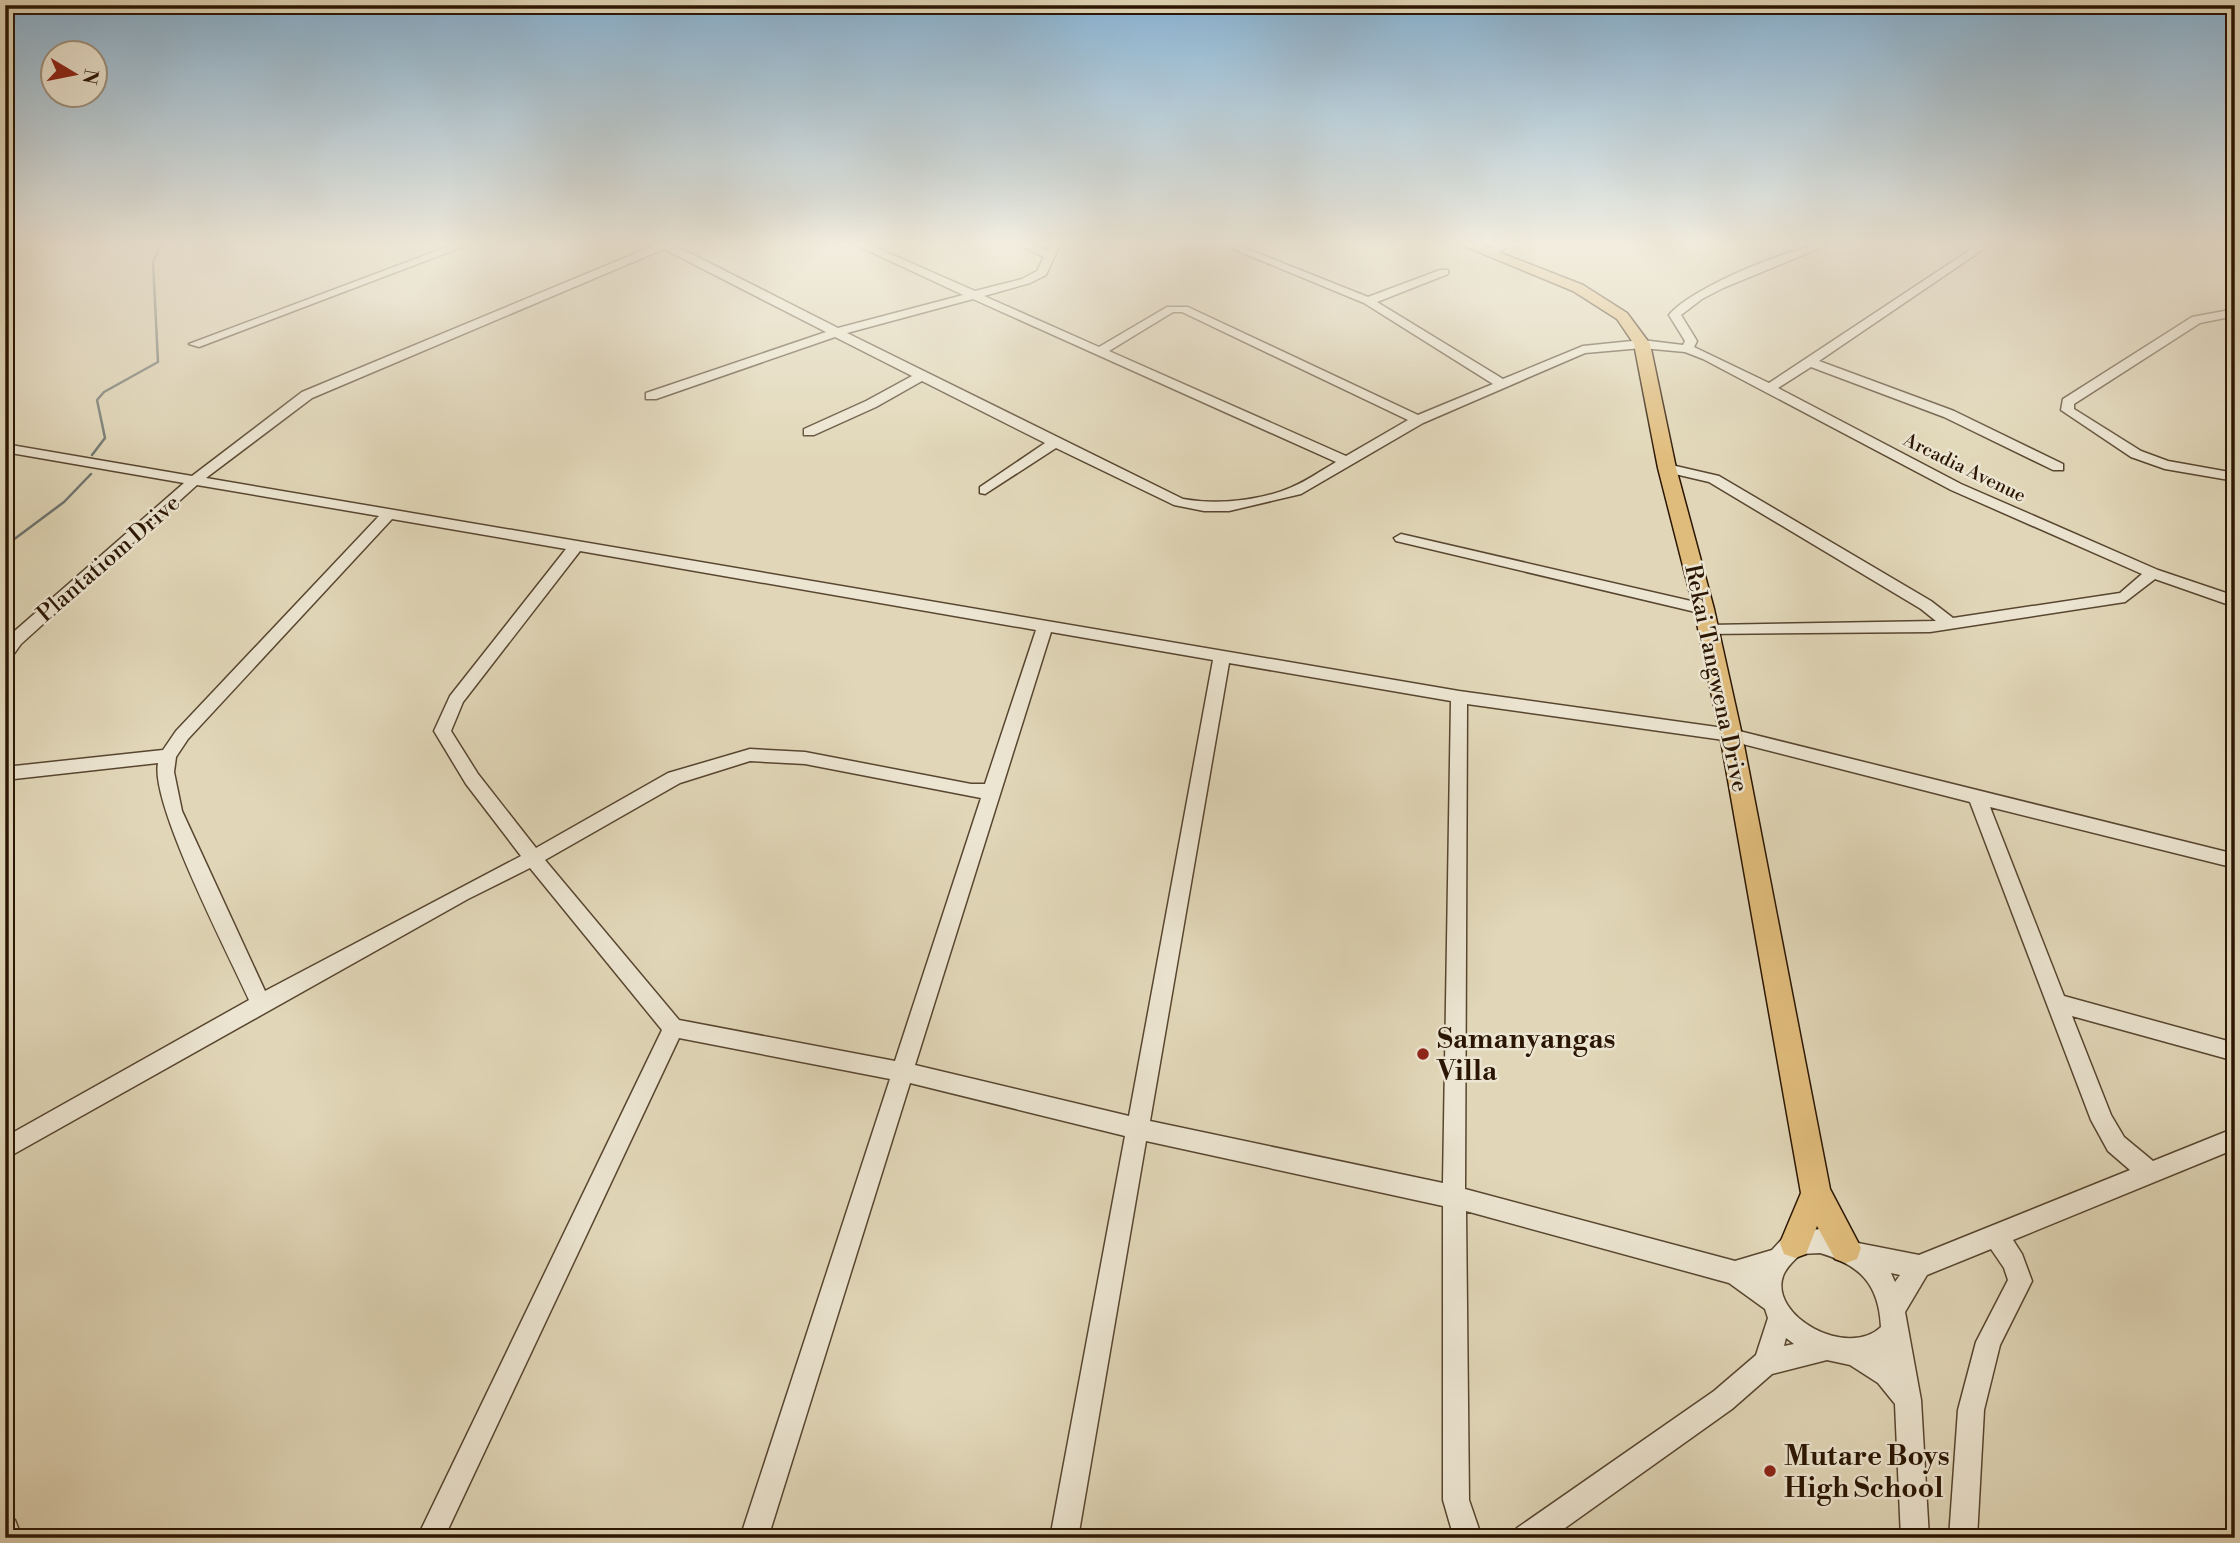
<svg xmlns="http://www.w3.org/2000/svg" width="2240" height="1543" viewBox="0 0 2240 1543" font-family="'Libre Bodoni',serif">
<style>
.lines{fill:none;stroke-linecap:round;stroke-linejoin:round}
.stream{stroke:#6e7671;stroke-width:2.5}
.minor-casing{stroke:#584630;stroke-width:3}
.major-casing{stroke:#2b1603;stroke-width:3}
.minor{fill:#ece5d1;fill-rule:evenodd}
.major{fill:#e0bc7c;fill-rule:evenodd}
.poi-dot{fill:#8f2418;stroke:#ece5d1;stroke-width:2.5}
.labels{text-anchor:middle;stroke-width:5;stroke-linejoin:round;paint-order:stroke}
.far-street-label{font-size:19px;fill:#2b1603;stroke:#ece5d1}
.street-label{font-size:23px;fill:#2b1603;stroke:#ece5d1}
.near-poi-label{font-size:28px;font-weight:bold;fill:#2b1603;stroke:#ece5d1;text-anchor:start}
</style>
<rect width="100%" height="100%" fill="#e1d7b8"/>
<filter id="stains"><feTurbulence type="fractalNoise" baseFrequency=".00286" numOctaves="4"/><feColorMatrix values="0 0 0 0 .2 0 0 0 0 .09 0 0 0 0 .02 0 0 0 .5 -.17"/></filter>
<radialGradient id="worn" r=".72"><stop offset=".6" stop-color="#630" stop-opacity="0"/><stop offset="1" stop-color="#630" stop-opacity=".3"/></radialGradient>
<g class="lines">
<g class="stream">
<path d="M92,455L105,438L97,400L104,392L158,362L153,262L162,244"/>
<path d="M5,546L64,502L91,474"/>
</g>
<g class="minor-casing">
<g id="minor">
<path d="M455,244H470L199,347L189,344Z"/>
<path d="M658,244H672L838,328L963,295L854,244H868L975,291L1022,279L1037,271L1044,257L1017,244H1031L1047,250L1050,244H1060L1046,275L1030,283L984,296L1099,347L1167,307H1188L1418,415L1493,384L1364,303L1221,244H1235L1368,297L1440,270H1448V274L1377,302L1503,379L1583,346L1642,340L1683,345L1685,341L1669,315C1690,288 1796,244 1830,244L1723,288L1702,299L1681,315L1697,341L1694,347L1769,383L1979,244H1991L1819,361L1954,411L2063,464V470H2053L1944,417L1811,367L1778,388L1961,484L2158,570L2235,596V607L2155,579L2125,602L1930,632L1703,634L1701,630L1703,626L1709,625L1936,621L1921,609L1709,482L1662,471L1660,468L1667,464L1719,476L1931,601L1953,618L2120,593L2142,574L1951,490L1703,359L1685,352L1642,348L1585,353L1423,423L1301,494L1229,511H1204L1174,505L1056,448L985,494L980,493V487L1045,443L922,381L876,407L814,435H804V429L866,401L912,376L835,337L656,399H646V393L826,332L664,249L312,398L206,478L1459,691L1731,729L2235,854V868L1990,807L2064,996L2235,1043V1061L2072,1016L2111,1115L2124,1137L2153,1161L2235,1128V1149L2013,1240L2022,1254L2032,1281L2000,1345L1984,1410L1977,1538H1949L1958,1410L1976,1342L2008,1280L2004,1268L1991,1249L1927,1275L1905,1312L1921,1400L1929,1538H1901L1895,1404L1878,1383L1850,1365L1827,1360L1772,1374L1732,1409L1551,1538H1514L1517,1528L1714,1391L1756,1355L1768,1318L1765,1309L1729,1283L1466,1211L1469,1500L1482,1538H1454L1443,1500V1206L1146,1141L1078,1538H1050L1125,1136L910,1083L768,1538H740L890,1079L679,1038L444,1538H417L662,1030L530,868L468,899L5,1159V1137L249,1000C229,955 150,804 158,763L5,780V767L163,750L176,731L379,516L197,485L21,644L11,658L5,659V642L9,636L184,483L5,452V444L192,476L302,392ZM973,299L1336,462C1322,470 1307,481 1292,487C1260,501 1217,505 1183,499L847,333ZM1173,312H1182L1408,420L1346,456L1109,351ZM392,519L566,549L450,696L434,731L466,784L521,856L265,991L182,811L174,772L176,757L188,739ZM580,551L1036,630L985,784H971L805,752L750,749L668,773L536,848L478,774L451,731L463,702ZM1051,632L1213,660L1129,1116L915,1065ZM1229,663L1451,701L1443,1183L1150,1121ZM1467,704L1731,741L1970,802L2091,1120L2108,1151L2130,1170L1919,1255L1858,1243L1820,1229L1796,1232L1783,1238L1772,1250L1735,1261L1465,1189ZM750,761L805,764L981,798L895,1061L679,1020L545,860L680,783ZM1820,1253C1860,1265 1879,1284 1881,1327C1847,1359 1769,1316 1783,1276C1786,1268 1794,1260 1801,1254ZM1891,1273L1900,1275L1895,1282ZM1786,1338L1794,1344L1784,1346Z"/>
<path d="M1499,244H1512L1493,255H1485V251Z"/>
<path d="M2235,309V316L2200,323L2074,404V409L2141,451L2168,461L2235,473V481L2165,469L2131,457L2061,410L2063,399L2192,317Z"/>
<path d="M1401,534L1704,604L1712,609L1704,614L1396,541L1394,538Z"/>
<path d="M5,1517L15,1520L22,1538H5Z"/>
</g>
</g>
<g class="major-casing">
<path id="major" d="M1459,244H1478L1583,285L1627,313L1650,344L1676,468L1714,609L1742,735L1830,1189L1861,1248L1857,1259L1846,1263L1835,1259L1817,1226L1806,1254L1795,1258L1784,1254L1780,1243L1801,1193L1720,735L1694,609L1658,468L1634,344L1617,319L1573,291Z"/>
</g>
<use href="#minor" class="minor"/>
<use href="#major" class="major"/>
</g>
<linearGradient id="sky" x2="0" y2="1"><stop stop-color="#89b5d6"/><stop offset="0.53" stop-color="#f2eddf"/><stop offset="1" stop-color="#f2eddf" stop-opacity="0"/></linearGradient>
<rect width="2240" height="460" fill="url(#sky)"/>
<g class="poi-dot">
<circle cx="1423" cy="1054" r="7"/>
<circle cx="1770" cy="1471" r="7"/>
</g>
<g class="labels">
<g class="far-street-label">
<text transform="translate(1965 467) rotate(26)" y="7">Arcadia Avenue</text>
</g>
<g class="street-label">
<text transform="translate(108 558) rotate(-41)" y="8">Plantatiom Drive</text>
<text transform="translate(1717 678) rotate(78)" y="8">Rekai Tangwena Drive</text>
</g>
<g class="near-poi-label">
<text x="1437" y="1048">Samanyangas<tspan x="1437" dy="32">Villa</tspan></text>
<text x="1784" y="1465">Mutare Boys<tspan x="1784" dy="32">High School</tspan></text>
</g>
</g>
<rect width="2240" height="1543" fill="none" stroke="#e1d7b8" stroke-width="28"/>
<rect x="7" y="7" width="2226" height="1529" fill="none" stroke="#2b1603" stroke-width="3.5"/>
<rect x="14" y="14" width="2212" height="1515" fill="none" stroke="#2b1603" stroke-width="2"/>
<g transform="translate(74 74) rotate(100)"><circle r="33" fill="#ece5d1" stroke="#9f927f" stroke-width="2"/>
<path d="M0-5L12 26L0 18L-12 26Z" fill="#8f2418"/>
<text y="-10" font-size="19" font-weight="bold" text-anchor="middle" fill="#2b1603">N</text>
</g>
<rect width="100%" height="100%" filter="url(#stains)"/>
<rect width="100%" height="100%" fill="url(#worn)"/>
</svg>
